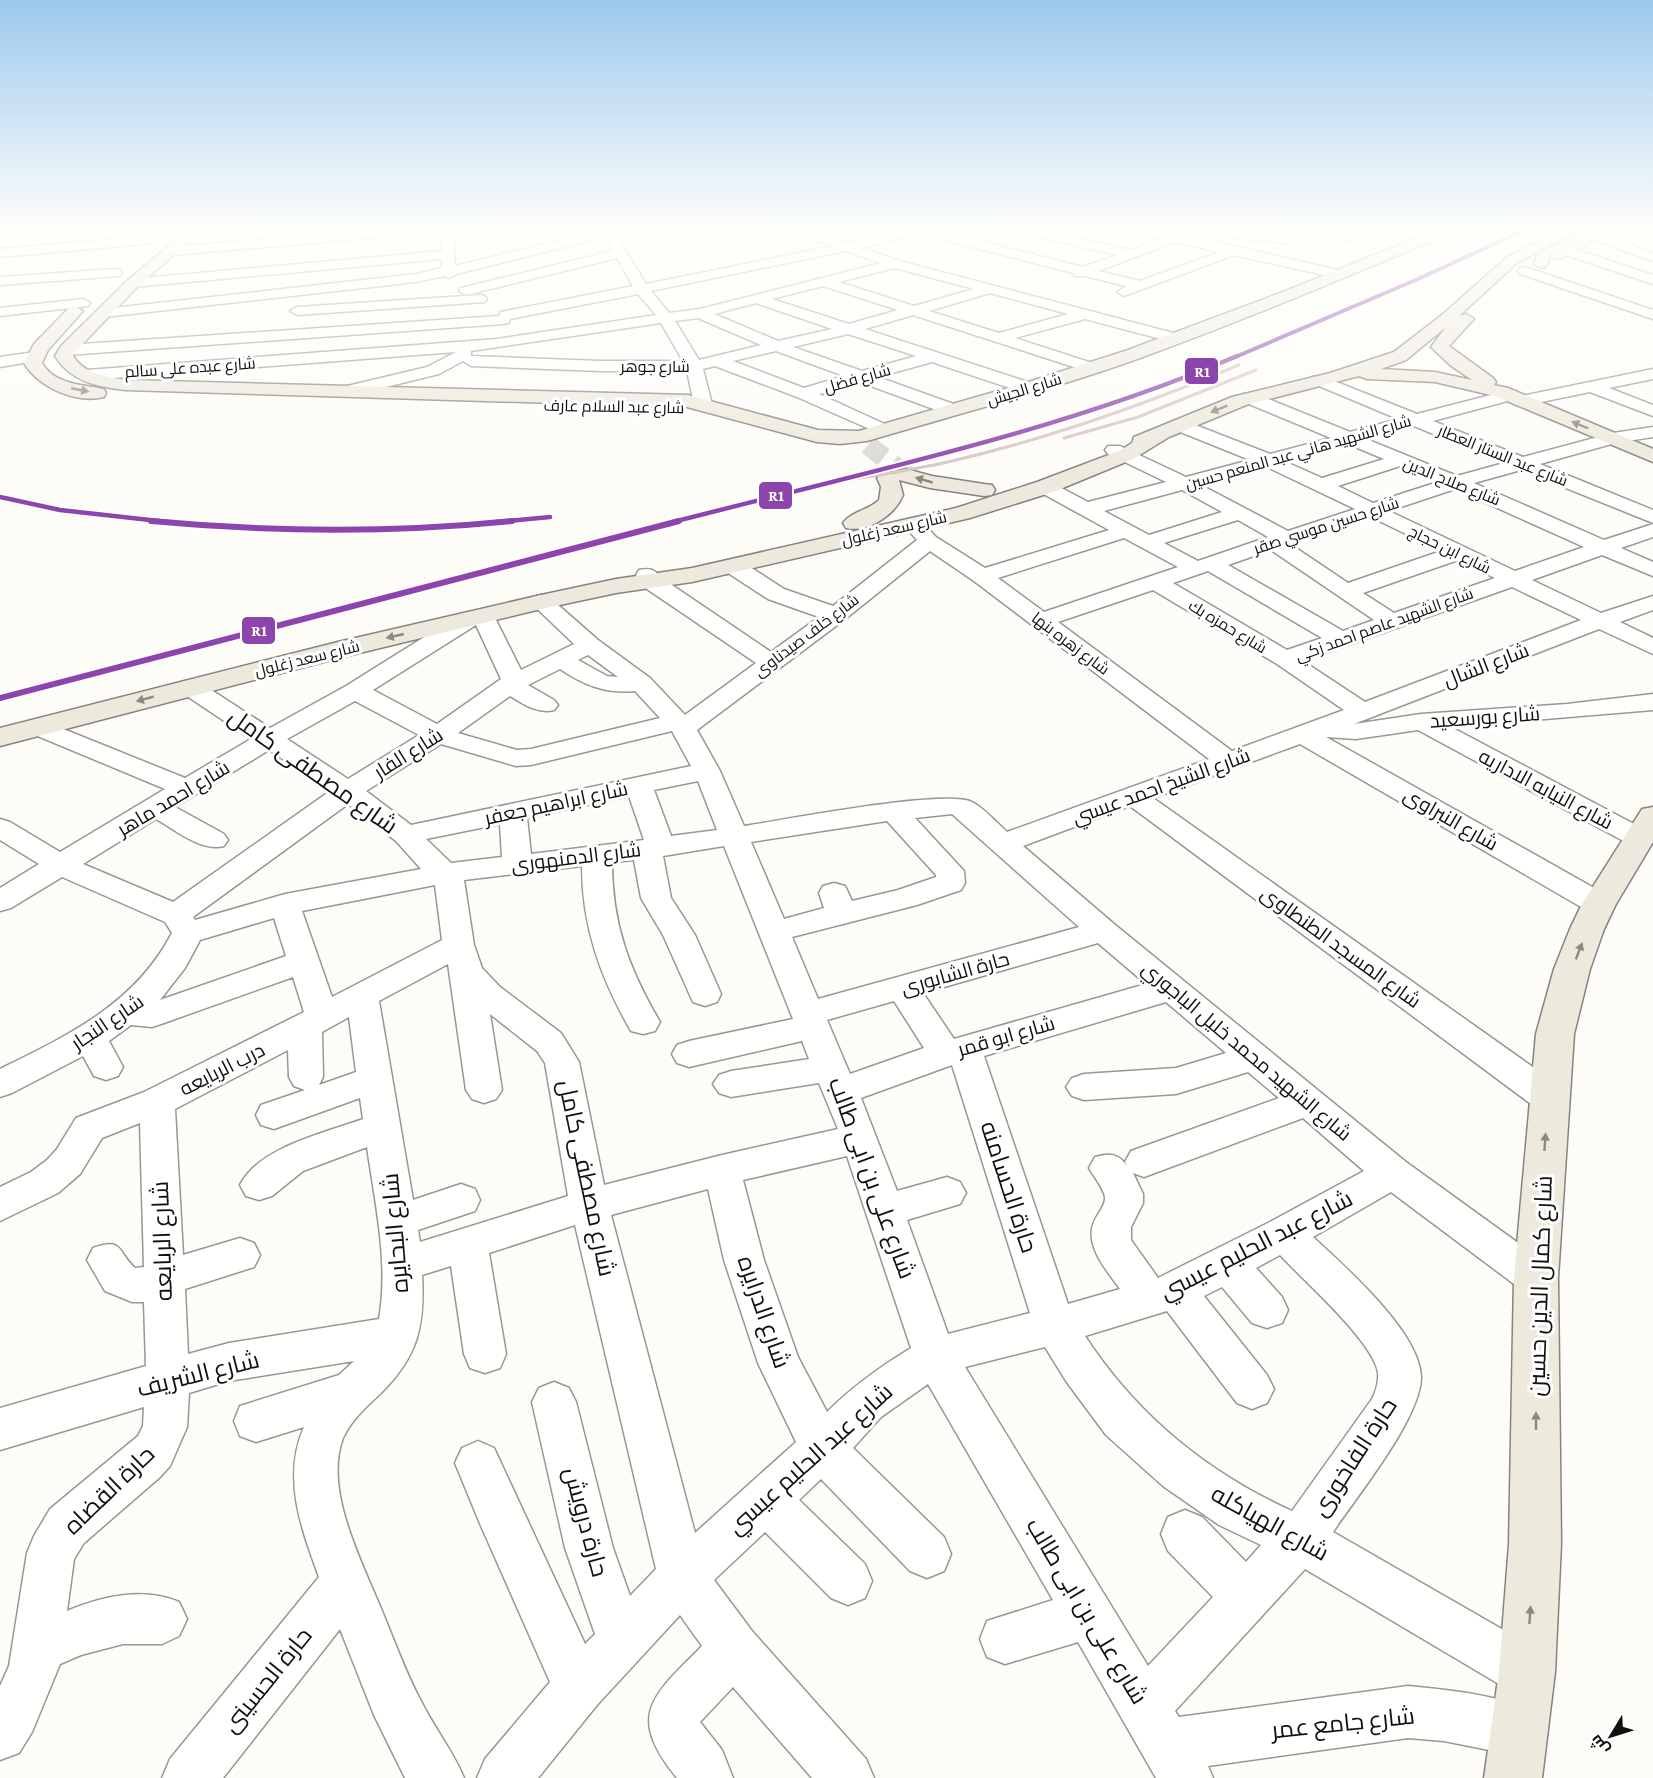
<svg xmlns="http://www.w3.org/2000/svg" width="1653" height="1778" viewBox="0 0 1653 1778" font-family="'Crimson Pro',Cairo,serif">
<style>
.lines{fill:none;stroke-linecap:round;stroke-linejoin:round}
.major-tunnel{stroke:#dad9d4;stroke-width:20;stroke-dasharray:20 10;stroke-linecap:butt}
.minor-casing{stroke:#979795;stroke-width:3}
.major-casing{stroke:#858482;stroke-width:3}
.highway-casing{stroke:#858482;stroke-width:3}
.minor{fill:#fffffe;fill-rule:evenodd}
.major{fill:#ede9dc;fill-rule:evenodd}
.highway{fill:#eae1d8;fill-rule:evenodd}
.rail-far1{stroke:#d9c6c7;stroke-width:2}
.rail{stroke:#d9c6c7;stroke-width:3}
.rail-1-far2-casing{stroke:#fff;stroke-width:6}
.rail-1-far1-casing{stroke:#fff;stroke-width:8}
.rail-1-casing{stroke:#fff;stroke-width:10}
.rail-1-far2{stroke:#8e44ad;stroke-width:4}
.rail-1-far1{stroke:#8e44ad;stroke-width:4.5}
.rail-1{stroke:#8e44ad;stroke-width:6}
.oneway{fill:#8a8881}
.labels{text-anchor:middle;stroke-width:6;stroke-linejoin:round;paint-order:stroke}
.far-street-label{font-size:16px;fill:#111;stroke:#fff}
.street-label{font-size:20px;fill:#111;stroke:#fff}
.near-street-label{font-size:24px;fill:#111;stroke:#fff}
.line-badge{stroke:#fff;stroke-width:2}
.badge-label{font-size:16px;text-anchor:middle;font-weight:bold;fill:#fff}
</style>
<rect width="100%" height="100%" fill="#fdfcf7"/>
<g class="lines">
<path class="major-tunnel" d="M868,445L906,475"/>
<g class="minor-casing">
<g id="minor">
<path d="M403,228H448L454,241L455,266L598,231L596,228H647L645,231L616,235L646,284L833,246L791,231L789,228H806L848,243L886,235L905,228H928L1083,267L1117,255L1014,231L1012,228H1032L1130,250L1161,239L1125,231L1123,228H1144L1178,233L1342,271L1344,274L1337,278L1234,255L1124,296L1117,292L1126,286L1085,276H1075L1073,273L917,233L862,248L900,261L1181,335L1184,338L1176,343L1085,319L1015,338L1098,365L1100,368L1092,373L913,315L865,329L1034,384L1036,388L1034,392H1022L932,362L878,377L959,406L962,410L959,414H947L860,382L819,394L889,426L892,430L889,434L883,435L797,397L715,366L703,369L712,404L709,408H697L694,404L687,371H600L471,366L463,361L439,374L349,396L341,391L343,387L427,367L456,352L87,380L79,375L87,370L497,339L656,315L638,294L510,319L509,323L504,324L67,355L59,350L67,345L499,316L501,312L506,311L633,286L617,258L466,295L459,291L461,288L613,251L605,237L456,274L449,278L444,276L416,282L104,317L97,313L104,309L416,274L442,268V259L133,287L126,283L133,279L442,251V241L438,232L172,255L165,251L172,247ZM1176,242L1219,252L1140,281L1098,271ZM846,251L881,263L700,309L669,313L651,291ZM895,268L974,289L914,306L839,282ZM823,286L898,310L849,324L772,299ZM990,293L1068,314L999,333L929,311ZM756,303L832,329L778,341L714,314ZM698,318L761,345L699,360L675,321ZM661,323L683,361H600L471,356V351ZM848,334L916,356L862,371L793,347ZM776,351L844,376L804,388L733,361Z"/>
<path d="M1353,228H1367L1352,240H1344L1342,237Z"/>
<path d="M1632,228H1653V236L1634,231Z"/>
<path d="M1239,229L1285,235L1291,239L1285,243L1234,238L1228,234Z"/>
<path d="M1595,232L1653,253V261L1591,239L1589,236L1591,233Z"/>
<path d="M151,236L157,240L156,243L0,257V249Z"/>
<path d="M1565,246L1653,275V284L1560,253L1558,250L1560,247Z"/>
<path d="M1525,267L1653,310V319L1520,274L1518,271L1520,268Z"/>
<path d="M115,269L120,270L122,273L120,276L0,285V277Z"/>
<path d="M480,295L485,296L487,299L485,302L297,315L290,311L297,307Z"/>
<path d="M83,299L90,303L88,306L0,316V308Z"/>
<path d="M35,352L41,354L43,357L41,360L0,367V357Z"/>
<path d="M1653,369V379L1609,388L1653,405V416L1590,392L1522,406L1516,405L1513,401L1515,399L1433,421L1523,457L1613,433L1653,427V437L1615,443L1540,464L1653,510V523L1521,470L1474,483L1604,540L1653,524V537L1621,548L1653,562V576L1602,555L1532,580L1601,613L1653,596V610L1620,622L1653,638V654L1599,629L1354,724L1421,714L1567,704L1653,694V710L1451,727L1649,832L1653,838L1649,844L1639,847L1629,844L1418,730L1356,739L1326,737L1610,897L1614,904L1610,911L1599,914L1588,911L1300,744L1153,798L1561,1087L1566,1097L1561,1107L1548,1111L1535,1107L1130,806L1023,846L1114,924L1406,1162L1550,1266L1556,1278L1550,1290L1536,1295L1522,1290L1391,1192L1313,1237C1344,1266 1420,1332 1421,1377C1421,1418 1357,1496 1333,1532L1545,1654L1552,1672L1545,1690L1527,1697L1509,1690L1305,1569L1175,1711L1179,1717L1408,1686C1451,1690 1497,1695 1537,1712L1545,1730L1537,1748L1519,1756L1444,1741L1408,1738L1208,1766L1213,1778H1156L1078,1642L1005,1664L987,1657L980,1639L987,1621L1053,1600L928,1384L881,1417L853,1448L944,1537L951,1554L944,1571L927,1578L910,1571L821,1479L799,1500L865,1564L872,1581L865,1598L848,1605L831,1598L765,1532L714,1580L752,1631L866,1759L874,1778H812L733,1687L700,1722L722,1750L733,1778H677C625,1714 653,1696 702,1646L680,1615L597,1705L538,1778H477L485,1759L550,1682L481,1526L455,1463L462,1448L478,1441L494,1448L585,1644L595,1634L565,1548L532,1402L539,1388L554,1382L569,1388L576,1402L613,1548L630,1596L656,1569L575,1225L489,1253L506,1354L500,1368L485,1373L470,1368L464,1354L451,1266L422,1275C425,1326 418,1356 381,1393C367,1406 351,1420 343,1438C323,1490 363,1564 382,1611C395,1642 406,1674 422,1703C435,1729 453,1751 464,1778H405L374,1715L340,1629L223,1778H162L170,1759L319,1577C301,1528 282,1477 304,1427L256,1442L240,1436L234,1421L240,1406L339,1375L354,1361L229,1381L189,1393L187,1427L170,1466L160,1477L84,1543L74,1559L67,1611C102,1596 144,1587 179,1602L187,1619L179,1636L162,1644H123L81,1655L60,1664L32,1732L19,1753L0,1760V1686L9,1666L27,1553L34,1536L50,1509L138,1436L143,1426L144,1407L0,1450V1408L146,1366L144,1302H132L105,1291L87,1260L93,1248C124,1237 117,1252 135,1268L144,1267L140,1123L102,1138L80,1174L58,1193L0,1221V1187L31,1172L47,1160L57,1149L76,1118L144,1092L304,1012L293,977L164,1023L152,1027L131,1025L109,1041L123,1067L118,1076L106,1080L94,1076L83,1056L12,1093L0,1097V1069C69,1035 135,1004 172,933L165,922L62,877L11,908L0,911V888L39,864L0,840V819L10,822L60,852L165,789L28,732L24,727L28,722L37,719L46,722L185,778L251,739L181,692L178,687L181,682L190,680L199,682L270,728L346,686L461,614C471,612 481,609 491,611L494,616L521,670L574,644L530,602L533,597L541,595L549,597L598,640L650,678L685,715L756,663L644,587L636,575L639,570C649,568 654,569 660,577L771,652L819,617L768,599L725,571L722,566L725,561L733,560L741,561L784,589L833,606L917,540L903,524L906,520H920L936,537L985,568L1109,530L1038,491L1035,487L1038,483H1052L1088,502L1166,482L1108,454L1105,450L1108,446H1120L1186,477L1250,460L1173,429L1170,425L1173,421H1185L1270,454L1331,438L1244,402L1242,398L1244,394H1256L1350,432L1398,419L1312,383L1310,380L1312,377H1324L1417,414L1510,390L1516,391L1518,395L1517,397ZM1414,426L1504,463L1457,476L1366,439ZM1348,444L1384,459L1322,478L1286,462ZM1400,466L1438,482L1373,503L1338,486ZM1267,467L1355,509L1288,531L1201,485ZM1455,489L1584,547L1515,571L1389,511ZM1182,490L1222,512L1149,535L1104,511ZM1371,517L1441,551L1348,583L1290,544ZM1238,520L1268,537L1198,561L1164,543ZM1124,538L1178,567L1044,612L998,578ZM1271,550L1374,620L1343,631L1228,565ZM930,551L974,581L1209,759L1007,832C997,823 984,808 972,802C944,789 784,820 744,826L720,771L697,730L844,620ZM1458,560L1495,578L1394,613L1363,593ZM1208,571L1322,638L1287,650L1173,583ZM1512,587L1581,620L1365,702L1303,661ZM1153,590L1277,664L1344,710L1232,751L1058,622ZM476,625L501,679L437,724L373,690ZM588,655L618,677L607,676L578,660ZM560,669C584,685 605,694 635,691L660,718L531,749L517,750L458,733L510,696C524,704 537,714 554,710L558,705L554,700L528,685ZM355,701L419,735L348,779L287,739ZM672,731L691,766L411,825L366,791L441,744L516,766L531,765ZM269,750L330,791L173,902L83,864L156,819C176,830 201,852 224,846L228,840L224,834L175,807ZM698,781L717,830L671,836L654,790ZM629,796L644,840L531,854L527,818ZM348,804L396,841L421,869L285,894L195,920L193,917ZM952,814L1079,927L818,999L792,937L917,905L961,890L965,883L964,871L915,818ZM887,821L936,875V877L898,890L852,901L845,886L834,883L823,886L819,893L824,908L784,919L751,842ZM500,824L502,857L451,863L426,839ZM724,846L793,1019L689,1041L677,1045L672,1054L677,1063L689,1067L802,1041L809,1059L731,1071L719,1075L713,1084L719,1093L731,1097L819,1083L838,1129L722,1155L604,1185L579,1062L561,1033L500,987L482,968L474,945L464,880L582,866C582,927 601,979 631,1031L643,1034L655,1031L660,1022C629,969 612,924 612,862L634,860L641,898L663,935L693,1002L705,1006L717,1002L721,994L695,935L671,898L663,856ZM435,885L442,940L332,997L302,911ZM274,918L286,956L160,1000L185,968L200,940ZM1098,943L1146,984L954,1039L923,993ZM448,964L466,1090L472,1099L484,1103L496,1099L502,1090L490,1014L537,1051L545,1063L568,1196L420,1242L418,1230L475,1211L480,1200L475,1189L461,1184L413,1200L379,1001ZM894,1001L924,1048L850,1074L827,1020ZM1166,1002L1226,1053L1176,1068L1084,1074L1072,1078L1066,1087L1072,1096L1084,1100L1176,1094L1248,1072L1279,1098L1131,1151L1125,1162L1127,1166C1118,1153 1109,1153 1095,1157L1089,1168C1094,1177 1103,1187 1105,1197C1106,1205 1097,1214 1094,1222C1084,1245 1107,1271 1120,1289L1068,1304L984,1056ZM349,1017L356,1072L319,1085L323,1077L322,1032ZM288,1050L289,1077L294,1086L305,1090L261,1105L256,1115L261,1125L274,1129L360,1098L363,1119C325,1133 259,1147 240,1185L246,1196L259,1200L272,1196L303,1171L367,1147C375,1203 389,1263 379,1319L229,1343L188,1354L185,1289L254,1267L260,1255L254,1243L240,1238L183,1255L175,1109ZM952,1065L1030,1313L948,1334L907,1220L960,1204L966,1193L960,1182L947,1177L897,1191L861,1098ZM1303,1118L1364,1171L1270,1222L1158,1278L1131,1240V1227L1143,1203V1194L1133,1173L1144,1177ZM847,1156L911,1348C880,1367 853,1386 827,1412L798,1357L764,1260L743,1180ZM708,1189L724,1260L758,1363L796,1442L695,1533L611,1215ZM1280,1255C1304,1281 1371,1339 1378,1372C1379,1381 1376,1391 1372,1399L1292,1511C1206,1472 1136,1414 1085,1336L1167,1311L1237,1403L1252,1409L1267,1403L1274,1389L1267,1375L1204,1296L1222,1287L1252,1323L1267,1328L1282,1323L1288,1310L1282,1297L1256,1268ZM1045,1347L1066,1381L1106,1435L1163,1486L1219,1525L1261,1545L1246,1562L1202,1517L1185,1510L1168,1517L1161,1534L1168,1551L1213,1597L1148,1666L965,1367Z"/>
</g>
</g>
<g class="major-casing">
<g id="major">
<path d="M190,228H205L138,286L75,352L73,356C84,374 107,377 126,380L688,395L818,430L859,431L1025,383L1128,350L1288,290L1440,228H1458L1456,231C1351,275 1247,319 1140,358C1051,390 958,414 867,441L840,444L817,442L687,407L126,390C98,387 71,382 55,356L61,346L128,280Z"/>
<path d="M1565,228H1582L1517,263L1459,316L1466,314L1474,319L1449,346L1493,378L1496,382L1494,385L1508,388L1653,449V462L1495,396L1435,382L1367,379L1359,376L1246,405L1169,437L1133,459L1053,492L970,518L692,582L616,593L541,609L343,657L0,746V728L338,642L541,595L616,579L692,568L956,508L1037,482L1119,451L1132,443L1134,437L1232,397L1330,373L1394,352L1443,314L1507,257ZM1446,327L1431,347L1450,365L1472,380L1435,372L1381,369L1406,360Z"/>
<path d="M1603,228H1620L1561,258L1556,259L1549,255Z"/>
<path d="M75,306L83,311L48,350L42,363C55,385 81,384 104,389L106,393L104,397C76,404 38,387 24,363L34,344L69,308Z"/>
<path d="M906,469L932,476L984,484L992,485L995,490L992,495L984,496L930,488L899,480L903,495C895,515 868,533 846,528L843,523C850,512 869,510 879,500L881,487L877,478L881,474L888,472L896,474L899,471Z"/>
<path d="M1653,807V842L1616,904L1604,929L1590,969L1574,1034L1558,1278L1561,1544L1555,1672L1542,1778H1484L1499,1672L1509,1544L1514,1278L1536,1034L1554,969L1570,929L1582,904L1642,809Z"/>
</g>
</g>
<g class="highway-casing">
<path id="highway" d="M1594,228H1611L1550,258L1546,267L1541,268L1534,264L1538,253Z"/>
</g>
<use href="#minor" class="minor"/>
<use href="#major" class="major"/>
<use href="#highway" class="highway"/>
<path class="rail-far1" d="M1461,260L1529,228"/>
<g class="rail">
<path d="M1064,438L1138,417L1256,370"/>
<path d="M808,487C856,478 905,472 952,461C1051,438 1146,404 1239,365"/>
</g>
<g class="rail-1-far2-casing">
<path id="rail-1-far2" d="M1233,358L1418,279L1529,228"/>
</g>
<g class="rail-1-far1-casing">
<g id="rail-1-far1">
<path d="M0,497L60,510L168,522"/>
<path d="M496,522L550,517"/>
<path d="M673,522C862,473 1057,433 1237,356"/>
</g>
</g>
<g class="rail-1-casing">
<g id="rail-1">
<path d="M151,521C270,532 392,533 512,521"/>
<path d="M0,698L679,521"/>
</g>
</g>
<use href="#rail-1-far2" class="rail-1-far2"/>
<use href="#rail-1-far1" class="rail-1-far1"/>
<use href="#rail-1" class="rail-1"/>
</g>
<defs><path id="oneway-solid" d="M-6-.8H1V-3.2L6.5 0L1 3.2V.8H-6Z" transform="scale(1.5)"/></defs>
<g class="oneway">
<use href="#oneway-solid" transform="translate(80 390) rotate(11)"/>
<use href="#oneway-solid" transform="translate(1219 409) rotate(158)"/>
<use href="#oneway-solid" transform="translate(1580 425) rotate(-157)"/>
<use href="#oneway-solid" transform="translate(924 480) rotate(-164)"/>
<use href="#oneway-solid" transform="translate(395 636) rotate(167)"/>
<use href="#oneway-solid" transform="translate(145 699) rotate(165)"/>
<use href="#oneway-solid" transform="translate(1579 951) rotate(-69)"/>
<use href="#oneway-solid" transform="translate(1545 1142) rotate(-86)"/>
<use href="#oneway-solid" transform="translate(1536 1421) rotate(-90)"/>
<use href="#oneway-solid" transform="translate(1530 1615) rotate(-86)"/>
</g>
<linearGradient id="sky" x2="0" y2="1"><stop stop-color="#9dc9ee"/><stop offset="0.48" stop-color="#fefefb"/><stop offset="1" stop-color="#fefefb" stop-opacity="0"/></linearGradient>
<rect width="1653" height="477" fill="url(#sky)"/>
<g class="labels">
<g class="far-street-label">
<text x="655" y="372">شارع جوهر</text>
<text transform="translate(190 367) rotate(-4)" y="6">شارع عبده على سالم</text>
<text transform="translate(857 378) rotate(-16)" y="6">شارع فضل</text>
<text transform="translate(1024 389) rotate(-17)" y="6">شارع الجيش</text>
<text transform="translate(614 406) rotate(1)" y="6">شارع عبد السلام عارف</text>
<text transform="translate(1298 452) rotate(-16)" y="6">شارع الشهيد هاني عبد المنعم حسين</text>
<text transform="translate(1503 455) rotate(22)" y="6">شارع عبد الستار العطار</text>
<text transform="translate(1452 481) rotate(22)" y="6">شارع صلاح الدين</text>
<text transform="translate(1326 525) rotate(-18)" y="6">شارع حسين موسي صقر</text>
<text transform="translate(894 528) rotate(-13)" y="6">شارع سعد زغلول</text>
<text transform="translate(1450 549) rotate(26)" y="6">شارع ابن حجاج</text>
<text transform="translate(1384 624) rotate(-20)" y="6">شارع الشهيد عاصم احمد زكي</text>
<text transform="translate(1228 626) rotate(31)" y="6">شارع حمزه بك</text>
<text transform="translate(806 635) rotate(-37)" y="6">شارع خلف صيدناوى</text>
<text transform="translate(1071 643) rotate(37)" y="6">شارع زهره بنها</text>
<text transform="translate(307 658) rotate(-14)" y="6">شارع سعد زغلول</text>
</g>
<g class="street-label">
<text transform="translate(1486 665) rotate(-21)" y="7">شارع الشال</text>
<text transform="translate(1485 717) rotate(-4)" y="7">شارع بورسعيد</text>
<text transform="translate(408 753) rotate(-32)" y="7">شارع الفار</text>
<text transform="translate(1161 786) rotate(-20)" y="7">شارع الشيخ احمد عيسي</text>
<text transform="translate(1546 789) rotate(28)" y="7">شارع النيابه الاداريه</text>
<text transform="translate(173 798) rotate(-31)" y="7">شارع احمد ماهر</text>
<text transform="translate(556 803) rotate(-12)" y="7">شارع ابراهيم جعفر</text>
<text transform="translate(1451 819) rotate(30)" y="7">شارع النبراوى</text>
<text transform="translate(576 857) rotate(-7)" y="7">شارع الدمنهورى</text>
<text transform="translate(1341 947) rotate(36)" y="7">شارع المسجد الطنطاوى</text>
<text transform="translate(955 973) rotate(-16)" y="7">حارة الشابورى</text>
<text transform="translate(107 1022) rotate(-34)" y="7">شارع النجار</text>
<text transform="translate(1006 1036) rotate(-16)" y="7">شارع ابو قمر</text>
<text transform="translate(1247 1051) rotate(40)" y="7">شارع الشهيد محمد خليل الباجوري</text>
<text transform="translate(222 1069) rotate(-27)" y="7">درب الربايعه</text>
</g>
<g class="near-street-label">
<text transform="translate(313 771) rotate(35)" y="8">شارع مصطفى كامل</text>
<text transform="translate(587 1178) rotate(78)" y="8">شارع مصطفى كامل</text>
<text transform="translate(872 1178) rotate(70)" y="8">شارع على بن ابى طالب</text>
<text transform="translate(1009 1187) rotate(72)" y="8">حارة الحسامنه</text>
<text transform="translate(395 1233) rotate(-95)" y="8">شارع البحايره</text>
<text transform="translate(162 1241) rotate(-92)" y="8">شارع الربايعه</text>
<text transform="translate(1256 1245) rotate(-27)" y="8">شارع عبد الحليم عيسي</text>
<text transform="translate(1540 1286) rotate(-88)" y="8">شارع كمال الدين حسين</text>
<text transform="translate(764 1312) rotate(71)" y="8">شارع الدرايره</text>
<text transform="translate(198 1374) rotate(-14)" y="8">شارع الشريف</text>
<text transform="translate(1354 1457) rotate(-57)" y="8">حارة الفاخورى</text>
<text transform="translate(810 1459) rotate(-42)" y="8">شارع عبد الحليم عيسي</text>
<text transform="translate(109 1490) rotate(-44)" y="8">حارة القضاه</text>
<text transform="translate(586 1522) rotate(75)" y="8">حارة درويش</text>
<text transform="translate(1270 1523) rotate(29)" y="8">شارع الهياكله</text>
<text transform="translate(1087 1611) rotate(59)" y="8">شارع على بن ابى طالب</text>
<text transform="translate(267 1680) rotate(-51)" y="8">حارة الحسينى</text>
<text transform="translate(1343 1723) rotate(-6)" y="8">شارع جامع عمر</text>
</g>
</g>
<g class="line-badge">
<rect x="1184" y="357" width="35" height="28" rx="6" fill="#8e44ad"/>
<rect x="758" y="481" width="35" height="29" rx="6" fill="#8e44ad"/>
<rect x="241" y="616" width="35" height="29" rx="6" fill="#8e44ad"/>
</g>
<g class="badge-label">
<text x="1202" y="377">R1</text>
<text x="776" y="501">R1</text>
<text x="259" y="636">R1</text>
</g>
<g transform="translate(1611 1736) rotate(232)" stroke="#ffffff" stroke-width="4.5" paint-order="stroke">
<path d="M0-4.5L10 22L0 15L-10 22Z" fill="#111111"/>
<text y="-9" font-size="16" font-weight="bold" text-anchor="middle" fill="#111111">ش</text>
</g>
</svg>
